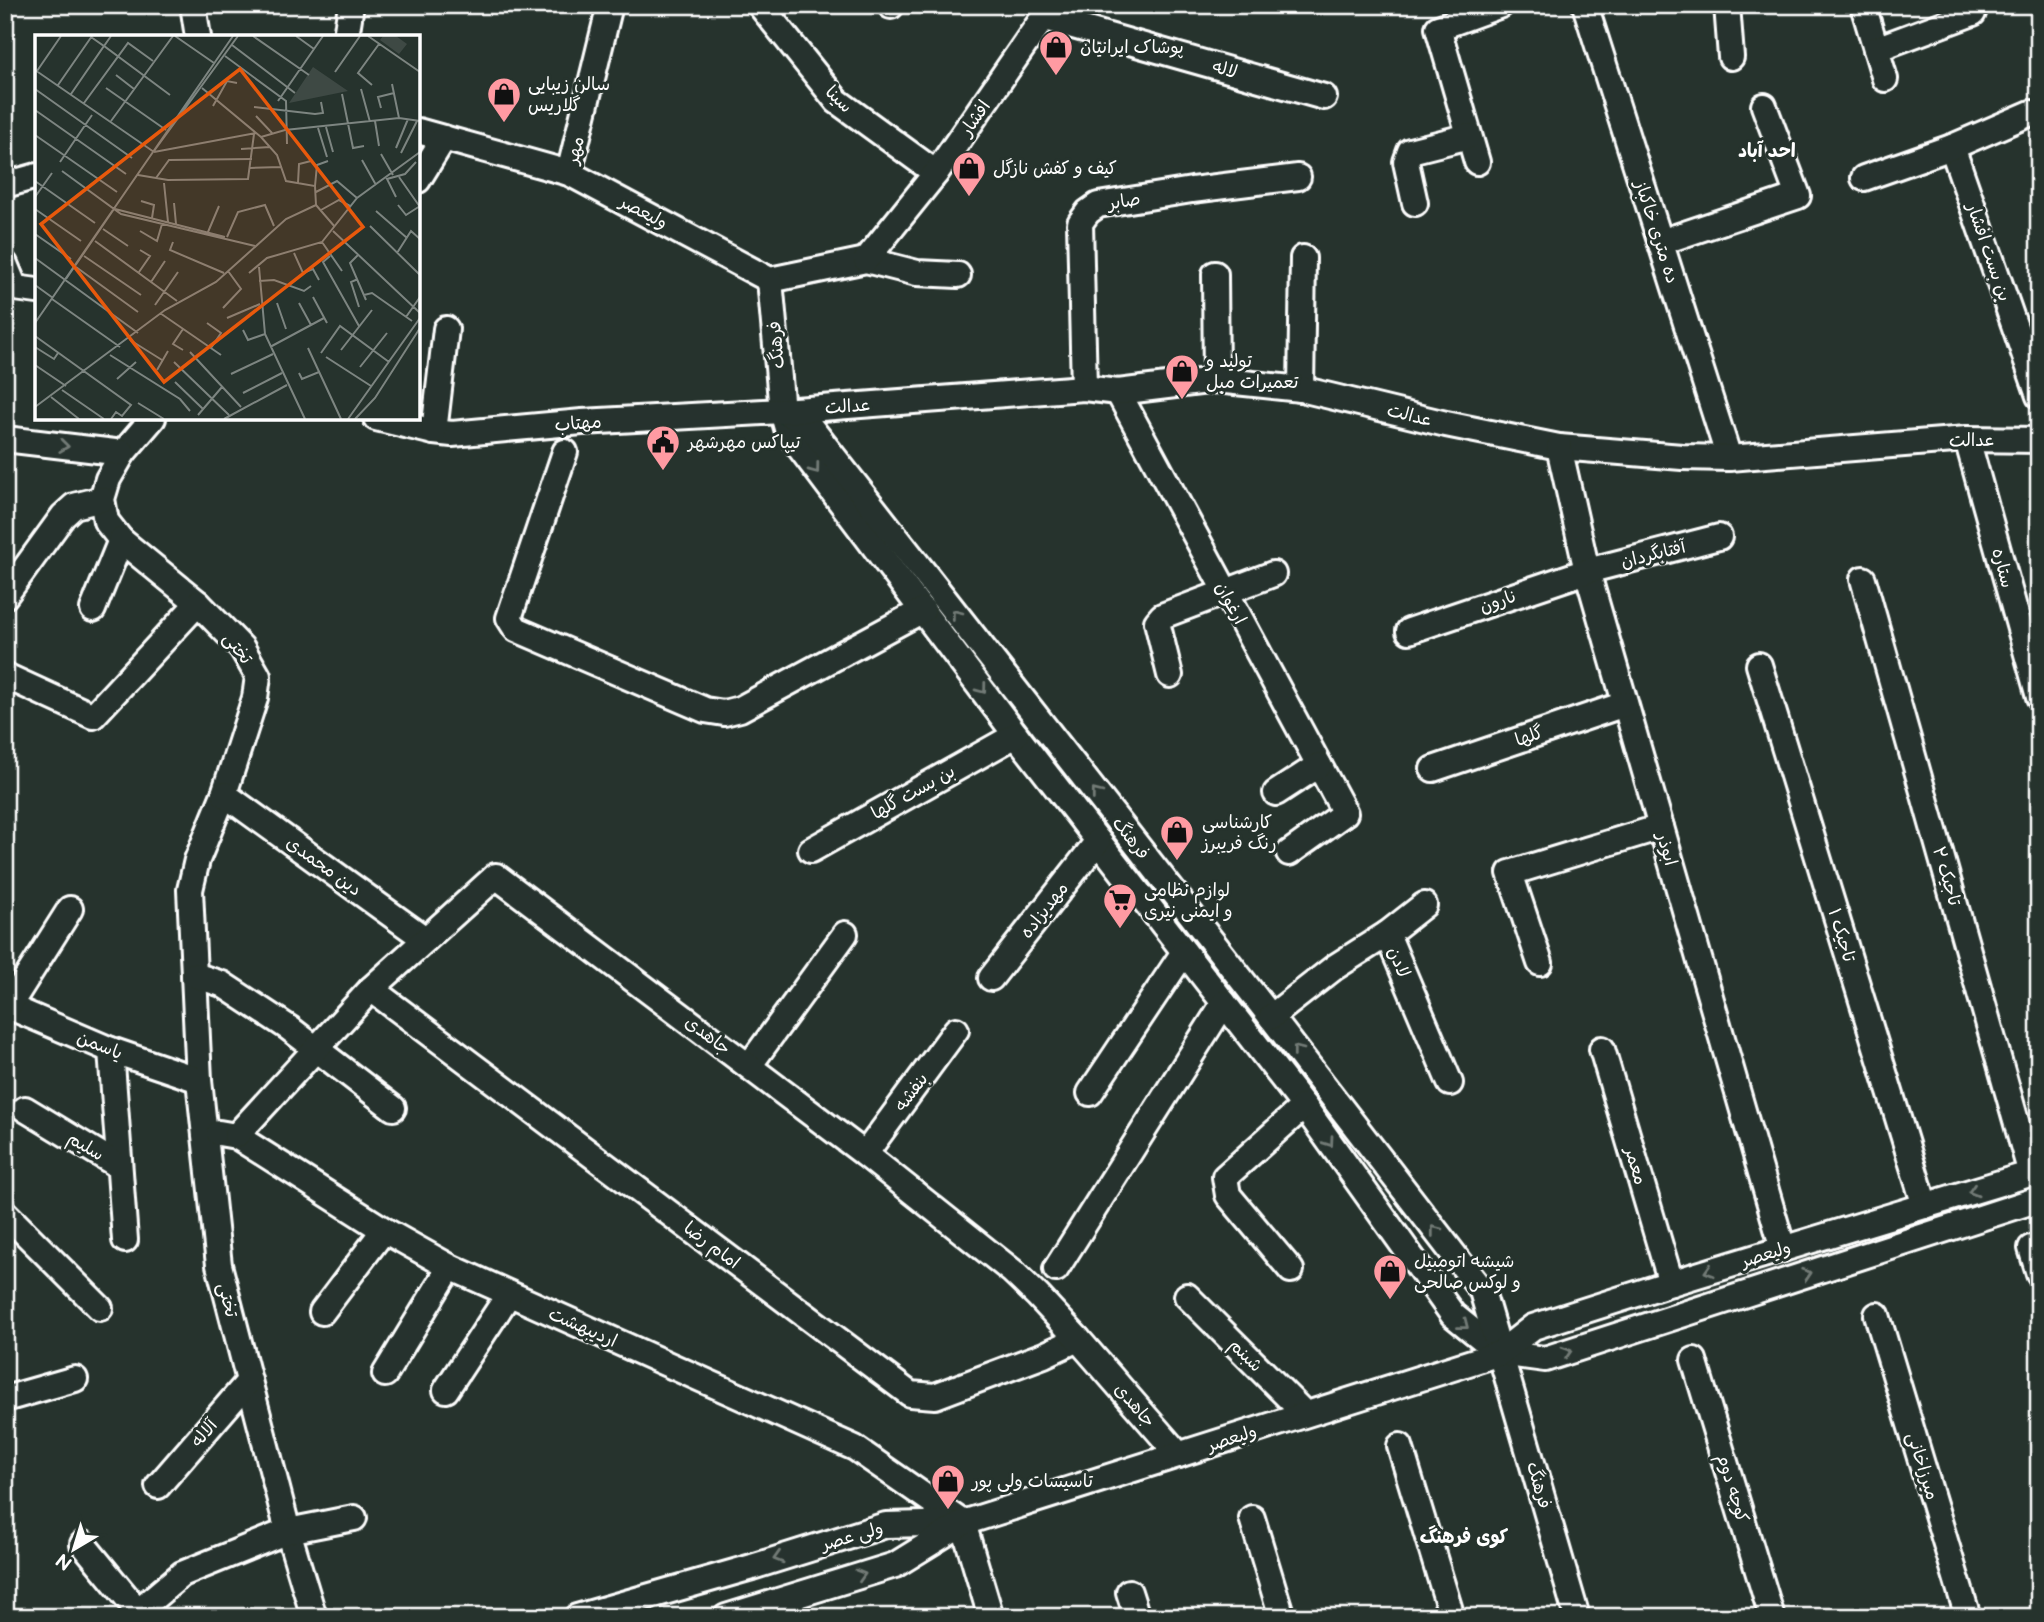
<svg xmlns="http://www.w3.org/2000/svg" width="2044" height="1622" viewBox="0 0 2044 1622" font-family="'Balsamiq Sans','Playpen Sans Arabic',sans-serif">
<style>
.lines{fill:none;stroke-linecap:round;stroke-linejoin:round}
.minor-casing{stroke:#fff;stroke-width:30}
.minor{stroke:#26332d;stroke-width:24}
.oneway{stroke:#727a76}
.labels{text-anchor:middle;stroke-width:6;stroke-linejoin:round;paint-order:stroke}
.poi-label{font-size:18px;fill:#fff;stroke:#26332d;text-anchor:start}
.street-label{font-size:18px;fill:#fff;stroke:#26332d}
.neighbourhood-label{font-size:19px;font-weight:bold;fill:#fff;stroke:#26332d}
.inset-road{fill:none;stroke:#7d8581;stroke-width:2}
.view{fill:#e8590c;fill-opacity:0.15;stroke:#e8590c;stroke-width:3.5}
.inset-edge{fill:none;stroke:#fff;stroke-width:3.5}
</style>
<rect width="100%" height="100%" fill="#26332d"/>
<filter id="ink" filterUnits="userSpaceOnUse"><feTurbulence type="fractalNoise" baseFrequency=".0143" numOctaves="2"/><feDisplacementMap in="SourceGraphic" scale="14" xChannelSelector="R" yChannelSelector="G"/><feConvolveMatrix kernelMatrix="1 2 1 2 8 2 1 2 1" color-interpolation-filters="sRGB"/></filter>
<g filter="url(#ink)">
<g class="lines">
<g class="minor-casing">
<g id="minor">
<path d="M193,5L198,37"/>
<path d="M760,5L837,101L936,173"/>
<path d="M890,5L891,6"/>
<path d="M1585,5L1729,458"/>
<path d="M1727,5L1731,57"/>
<path d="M1863,5L1885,79"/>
<path d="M1045,18L1324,97"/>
<path d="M346,37L351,5"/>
<path d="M1876,49L1973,13"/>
<path d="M418,131L569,173L770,280L866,260L917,273L958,275"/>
<path d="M1952,147L2039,396"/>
<path d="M1477,162L1438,28L1501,5"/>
<path d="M569,173L610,5"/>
<path d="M1864,178L1952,147L2031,113"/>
<path d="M418,180L444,138"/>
<path d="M5,185L37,176"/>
<path d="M1415,203L1406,162L1410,151L1469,136"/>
<path d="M1661,242L1798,196L1764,106"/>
<path d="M866,260L936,173L1052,5"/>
<path d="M5,264L15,288L37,291"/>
<path d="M1215,274L1216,380"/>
<path d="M770,280L782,411L788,432L1016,735L1304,1106L1453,1315L1500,1353"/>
<path d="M1084,388L1080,223L1088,212L1098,205L1192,190L1298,177"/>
<path d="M1301,389L1303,258"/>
<path d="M1118,392L1345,813L1289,853"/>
<path d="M783,411L808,424L1271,1017L1482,1291L1577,1617"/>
<path d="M153,418L123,453L108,479L102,499L106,521L121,540L198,603L242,648L258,676L255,698L224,794L197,860L190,890L199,1080L219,1265L288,1531L314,1617"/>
<path d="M376,418L434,432L452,434L582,422L782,411L1084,388L1118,392L1216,380L1301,389L1446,424L1559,447L1682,457L1729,458L1967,439L2039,440"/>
<path d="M434,432L446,329"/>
<path d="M5,439L123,453"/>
<path d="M1967,439L2039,697"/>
<path d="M1559,447L1587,571L1783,1249"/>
<path d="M565,452L509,618L516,629L705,710L724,713L740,709L923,610"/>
<path d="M1863,579L2031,1174"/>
<path d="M5,596L63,516L74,506L102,499"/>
<path d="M93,609L121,540"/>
<path d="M1409,631L1587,571L1719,537"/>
<path d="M1759,665L1925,1206"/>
<path d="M1170,675L1157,622L1162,616L1273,574"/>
<path d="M8,677L93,716L198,603"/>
<path d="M1433,769L1625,704"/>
<path d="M1276,793L1319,765"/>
<path d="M224,794L425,939"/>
<path d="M811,850L1016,735"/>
<path d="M1387,934L1424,905"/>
<path d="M1540,963L1510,873L1661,827"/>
<path d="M194,975L222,984L289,1028L393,1108"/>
<path d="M991,978L1098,841"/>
<path d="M371,989L910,1394L935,1396L1044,1355L1078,1339"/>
<path d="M5,1003L10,1007L111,1050L199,1080"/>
<path d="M5,1012L70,909"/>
<path d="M1271,1017L1335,967L1387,934L1450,1083"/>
<path d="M1602,1049L1671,1283"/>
<path d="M111,1050L125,1240"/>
<path d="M749,1066L845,934"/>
<path d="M1090,1093L1184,952"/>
<path d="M25,1109L119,1166"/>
<path d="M219,1133L236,1136L384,1230L450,1267L855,1448L963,1523"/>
<path d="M236,1136L371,989L496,876L865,1154L1012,1271L1038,1296L1078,1339L1179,1455"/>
<path d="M865,1154L956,1030"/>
<path d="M5,1213L100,1308"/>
<path d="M2031,1248L2039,1274"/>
<path d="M1056,1269L1224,1003"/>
<path d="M1291,1270L1228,1195L1225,1177L1304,1106"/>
<path d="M1187,1296L1305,1414"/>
<path d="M322,1312L384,1230"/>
<path d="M1877,1315L1968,1617"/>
<path d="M1500,1353L1545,1359L2039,1199"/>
<path d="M1694,1360L1772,1617"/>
<path d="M385,1374L450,1267"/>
<path d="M446,1390L509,1294"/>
<path d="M5,1399L75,1379"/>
<path d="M1400,1446L1452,1617"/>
<path d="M158,1486L249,1381"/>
<path d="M1252,1518L1282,1617"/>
<path d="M963,1523L991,1617"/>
<path d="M83,1544L138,1611L182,1574L288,1531L354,1518"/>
<path d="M1129,1592L1137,1617"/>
<path d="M577,1617L752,1567L886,1525L963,1523"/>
<path d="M726,1617L895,1565L963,1523L1500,1353L1533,1327L1671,1283L2039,1171"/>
</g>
</g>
<use href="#minor" class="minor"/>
</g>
<defs><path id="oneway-chevron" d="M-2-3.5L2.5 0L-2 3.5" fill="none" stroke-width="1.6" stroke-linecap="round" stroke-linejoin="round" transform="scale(1.75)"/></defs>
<g class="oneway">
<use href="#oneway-chevron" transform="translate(64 446) rotate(7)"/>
<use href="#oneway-chevron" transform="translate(815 469) rotate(53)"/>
<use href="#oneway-chevron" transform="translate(956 614) rotate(-128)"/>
<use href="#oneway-chevron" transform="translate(982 689) rotate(53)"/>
<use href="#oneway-chevron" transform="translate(1096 793) rotate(-128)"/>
<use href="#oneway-chevron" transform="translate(1297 1050) rotate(-128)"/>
<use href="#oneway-chevron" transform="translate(1329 1142) rotate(55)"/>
<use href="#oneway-chevron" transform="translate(1973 1191) rotate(163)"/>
<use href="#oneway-chevron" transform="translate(1435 1230) rotate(-128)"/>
<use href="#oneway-chevron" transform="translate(1709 1271) rotate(163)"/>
<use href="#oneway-chevron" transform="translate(1807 1274) rotate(-18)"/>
<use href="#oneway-chevron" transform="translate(1464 1325) rotate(38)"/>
<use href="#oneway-chevron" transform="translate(1567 1352) rotate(-18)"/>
<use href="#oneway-chevron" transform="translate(778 1558) rotate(163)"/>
<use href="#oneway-chevron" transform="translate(861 1575) rotate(-17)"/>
</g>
</g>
<defs>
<g id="shop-pin" transform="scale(1.75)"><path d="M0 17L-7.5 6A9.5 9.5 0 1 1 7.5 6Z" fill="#ff9aa2" stroke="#26332d"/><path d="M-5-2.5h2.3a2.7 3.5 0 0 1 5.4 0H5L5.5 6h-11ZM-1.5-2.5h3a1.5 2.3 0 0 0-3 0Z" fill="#111"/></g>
<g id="civic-pin" transform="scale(1.75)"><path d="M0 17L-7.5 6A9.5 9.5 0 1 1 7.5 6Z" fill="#ff9aa2" stroke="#26332d"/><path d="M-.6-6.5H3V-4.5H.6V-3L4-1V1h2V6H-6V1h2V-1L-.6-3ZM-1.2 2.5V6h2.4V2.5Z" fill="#111"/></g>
<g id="supermarket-pin" transform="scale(1.75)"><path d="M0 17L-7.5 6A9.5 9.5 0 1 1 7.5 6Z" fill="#ff9aa2" stroke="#26332d"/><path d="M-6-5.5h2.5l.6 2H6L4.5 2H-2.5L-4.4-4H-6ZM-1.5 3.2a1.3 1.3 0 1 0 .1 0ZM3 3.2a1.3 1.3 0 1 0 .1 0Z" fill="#111"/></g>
</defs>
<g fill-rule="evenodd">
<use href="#shop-pin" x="1056" y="47"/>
<use href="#shop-pin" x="504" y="94"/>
<use href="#shop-pin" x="969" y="168"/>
<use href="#shop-pin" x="1182" y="371"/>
<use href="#civic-pin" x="663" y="442"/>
<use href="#shop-pin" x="1177" y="832"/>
<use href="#supermarket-pin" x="1120" y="900"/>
<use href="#shop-pin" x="1390" y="1271"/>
<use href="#shop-pin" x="948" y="1481"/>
</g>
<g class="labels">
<g class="poi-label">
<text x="1080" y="53">پوشاک ایرانیان</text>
<text x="528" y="90">سالن زیبایی<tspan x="528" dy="21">گلاریس</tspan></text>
<text x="993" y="174">کیف و کفش نازگل</text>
<text x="1206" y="367">تولید و<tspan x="1206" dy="21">تعمیرات مبل</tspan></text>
<text x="688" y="448">تیپاکس مهرشهر</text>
<text x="1202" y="828">کارشناسی<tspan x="1202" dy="21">رنگ فریبرز</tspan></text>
<text x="1144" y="896">لوازم نظامی<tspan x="1144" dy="21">و ایمنی نیری</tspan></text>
<text x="1414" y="1267">شیشه اتومبیل<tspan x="1414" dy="21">و لوکس صالحی</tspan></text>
<text x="972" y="1487">تاسیسات ولی پور</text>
</g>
<g class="street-label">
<text transform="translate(1225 69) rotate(16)" y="6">لاله</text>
<text transform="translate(839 99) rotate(44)" y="6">سینا</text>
<text transform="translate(975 118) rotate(-55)" y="6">افشار</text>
<text transform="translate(575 150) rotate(-76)" y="6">مهر</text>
<text transform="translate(1124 201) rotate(-9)" y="6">صابر</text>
<text transform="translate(644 212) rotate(28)" y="6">ولیعصر</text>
<text transform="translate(1657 232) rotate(72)" y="6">ده متری خاکباز</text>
<text transform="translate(1989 252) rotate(71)" y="6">بن بست افشار</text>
<text transform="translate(776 345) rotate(-95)" y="6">فرهنگ</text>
<text transform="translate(848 406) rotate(-4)" y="6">عدالت</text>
<text transform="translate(1410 415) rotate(14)" y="6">عدالت</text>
<text transform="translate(578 423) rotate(-4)" y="6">مهتاب</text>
<text transform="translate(1972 440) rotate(-1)" y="6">عدالت</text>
<text transform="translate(1653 554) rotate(-14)" y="6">آفتابگردان</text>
<text transform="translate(2003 568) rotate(75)" y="6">ستاره</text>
<text transform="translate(1498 601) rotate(-19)" y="6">نارون</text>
<text transform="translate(1231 603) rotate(62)" y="6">ارغوان</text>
<text transform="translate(238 648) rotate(52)" y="6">تختی</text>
<text transform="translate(1529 736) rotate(-19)" y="6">گلها</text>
<text transform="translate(913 792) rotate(-29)" y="6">بن بست گلها</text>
<text transform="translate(1131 838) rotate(52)" y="6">فرهنگ</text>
<text transform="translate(1667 849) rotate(74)" y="6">ابوذر</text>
<text transform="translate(324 866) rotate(36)" y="6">دین محمدی</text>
<text transform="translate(1947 876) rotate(74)" y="6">تاجیک ۲</text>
<text transform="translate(1044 910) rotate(-52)" y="6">مهدیزاده</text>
<text transform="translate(1842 935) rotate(73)" y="6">تاجیک ۱</text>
<text transform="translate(1399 962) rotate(67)" y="6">لادن</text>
<text transform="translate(708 1035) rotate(37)" y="6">جاهدی</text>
<text transform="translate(100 1045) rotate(22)" y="6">یاسمن</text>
<text transform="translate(911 1092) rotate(-53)" y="6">بنفشه</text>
<text transform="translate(86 1146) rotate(31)" y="6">سلیم</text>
<text transform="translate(1636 1166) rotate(74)" y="6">معمر</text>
<text transform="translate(712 1245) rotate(37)" y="6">امام رضا</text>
<text transform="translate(1766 1254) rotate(-17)" y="6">ولیعصر</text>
<text transform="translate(228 1300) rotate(76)" y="6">تختی</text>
<text transform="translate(583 1327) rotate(24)" y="6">اردیبهشت</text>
<text transform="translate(1246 1355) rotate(45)" y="6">شبنم</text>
<text transform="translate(1135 1405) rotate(49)" y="6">جاهدی</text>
<text transform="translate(204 1433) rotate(-49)" y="6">آلاله</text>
<text transform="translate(1232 1438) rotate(-18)" y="6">ولیعصر</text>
<text transform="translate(1923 1466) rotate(73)" y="6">میرزاخانی</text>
<text transform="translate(1539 1485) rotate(74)" y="6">فرهنگ</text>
<text transform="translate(1733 1488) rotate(73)" y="6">کوچه دوم</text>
<text transform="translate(852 1536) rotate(-16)" y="6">ولی عصر</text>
</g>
<g class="neighbourhood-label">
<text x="1767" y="157">احد آباد</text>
<text x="1464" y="1543">کوی فرهنگ</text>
</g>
</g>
<g transform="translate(35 35)">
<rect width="385" height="385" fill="#26332d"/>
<path d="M348,1H361L372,9L364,19L345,5ZM278,32L313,56L254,68Z" fill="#3e4944"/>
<path class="inset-road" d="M140,1L179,28M218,1L274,40M261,1L279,14M333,1L385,37M56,2L69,11L76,1M197,10L260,58M190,21L251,66L252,109M0,35L119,117M2,36L26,1M300,37L325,1M81,40L99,54M357,49L364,83M23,50L57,1M337,50L323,38L344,9M71,53L131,95M167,53L226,102L242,120L251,146L280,151L281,170M0,54L97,123M326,54L335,87M36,59L69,11L135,60M307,59L318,113L329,111M243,66L288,1M49,68L93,8L118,26M178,71L192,46L202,48M219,72L280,79L288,78L286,67M346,73L343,62L359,58M0,75L91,139M221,81L237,98M76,86L138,1M340,86L344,111M291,92L298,117M283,93L292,122M0,100L82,157M226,102L250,95L364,83L385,86M361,113L373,84M206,114L235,112M119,116L203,1M119,117L221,98M366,118L382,86M346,119L358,140M327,125L341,150M25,127L57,80M215,133L246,132M27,136L86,179L220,211M103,140L133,145L213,144L219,99M364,142L385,172M121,143L134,125L217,124M0,146L60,188M129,148L133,187M263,148L264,129L276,126M280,151L282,130L293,126M281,157L302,146L322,163M0,162L17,138M361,162L352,144L370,139L381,127M106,166L119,170L117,183M139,168L141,189M281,170L300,192M363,170L371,180L385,171M0,174L46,206M80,174L190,202M286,175L304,165L315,171M341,176L372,203M335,191L385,240M68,194L93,211M105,196L122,206L127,189M298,196L385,278M173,197L184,171M0,199L36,224M192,202L203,177L230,170L239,191M60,206L142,266M138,207L135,215L189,238M287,207L307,236M259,218L268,238L278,234L284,245M362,218L376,196L385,204M323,220L315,228L331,265M49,221L106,260M295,221L288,227L324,291M0,223L103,298M41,232L103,277M224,232L230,299L270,384M104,237L115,221L105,215M214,238L232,223L287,207L322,163L385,117M31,244L79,174M323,244L316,247L324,272M224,246L239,245L269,256L276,251M116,247L130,226M0,250L18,263M329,260L337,258L377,286M278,262L292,288M17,264L85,312M242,268L251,294M264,268L276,290M120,270L143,237M188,273L206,254L193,236M125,278L186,320M371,282L385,262M192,283L225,269M0,288L198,1M172,288L186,298L176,313M148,294L138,309L148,315M208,295L213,305L230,299M0,301L96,370L87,381L81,377L76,384M95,305L127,325M0,312L19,324L23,318M235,312L289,283M273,313L306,384M306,315L337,275M155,317L206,372M286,318L305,291L354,327M75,320L145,364L155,376M291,322L336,351M139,327L194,380M0,330L31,351M325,332L352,298M122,335L133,316M264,338L267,344L284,337M196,339L238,319M82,344L101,327M140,347L168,374M27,355L69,384M208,358L247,338M16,362L44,384M103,368L129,384M0,372L130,275L181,247L251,184L281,170M163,380L187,352M189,384L252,350M313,384L385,283M320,384L340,363L385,293"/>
<path class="view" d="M205,34L328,192L129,347L6,189Z"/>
<rect width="385" height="385" class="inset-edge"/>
</g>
<rect width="2044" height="1622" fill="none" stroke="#26332d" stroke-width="28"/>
<rect x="14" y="14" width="2016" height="1594" fill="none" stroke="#fff" stroke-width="2.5" filter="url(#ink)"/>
<g transform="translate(74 1549) rotate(218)" stroke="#26332d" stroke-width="5" paint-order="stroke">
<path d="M0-5L12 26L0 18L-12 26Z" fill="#ffffff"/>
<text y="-10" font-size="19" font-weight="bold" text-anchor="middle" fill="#ffffff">N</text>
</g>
</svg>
